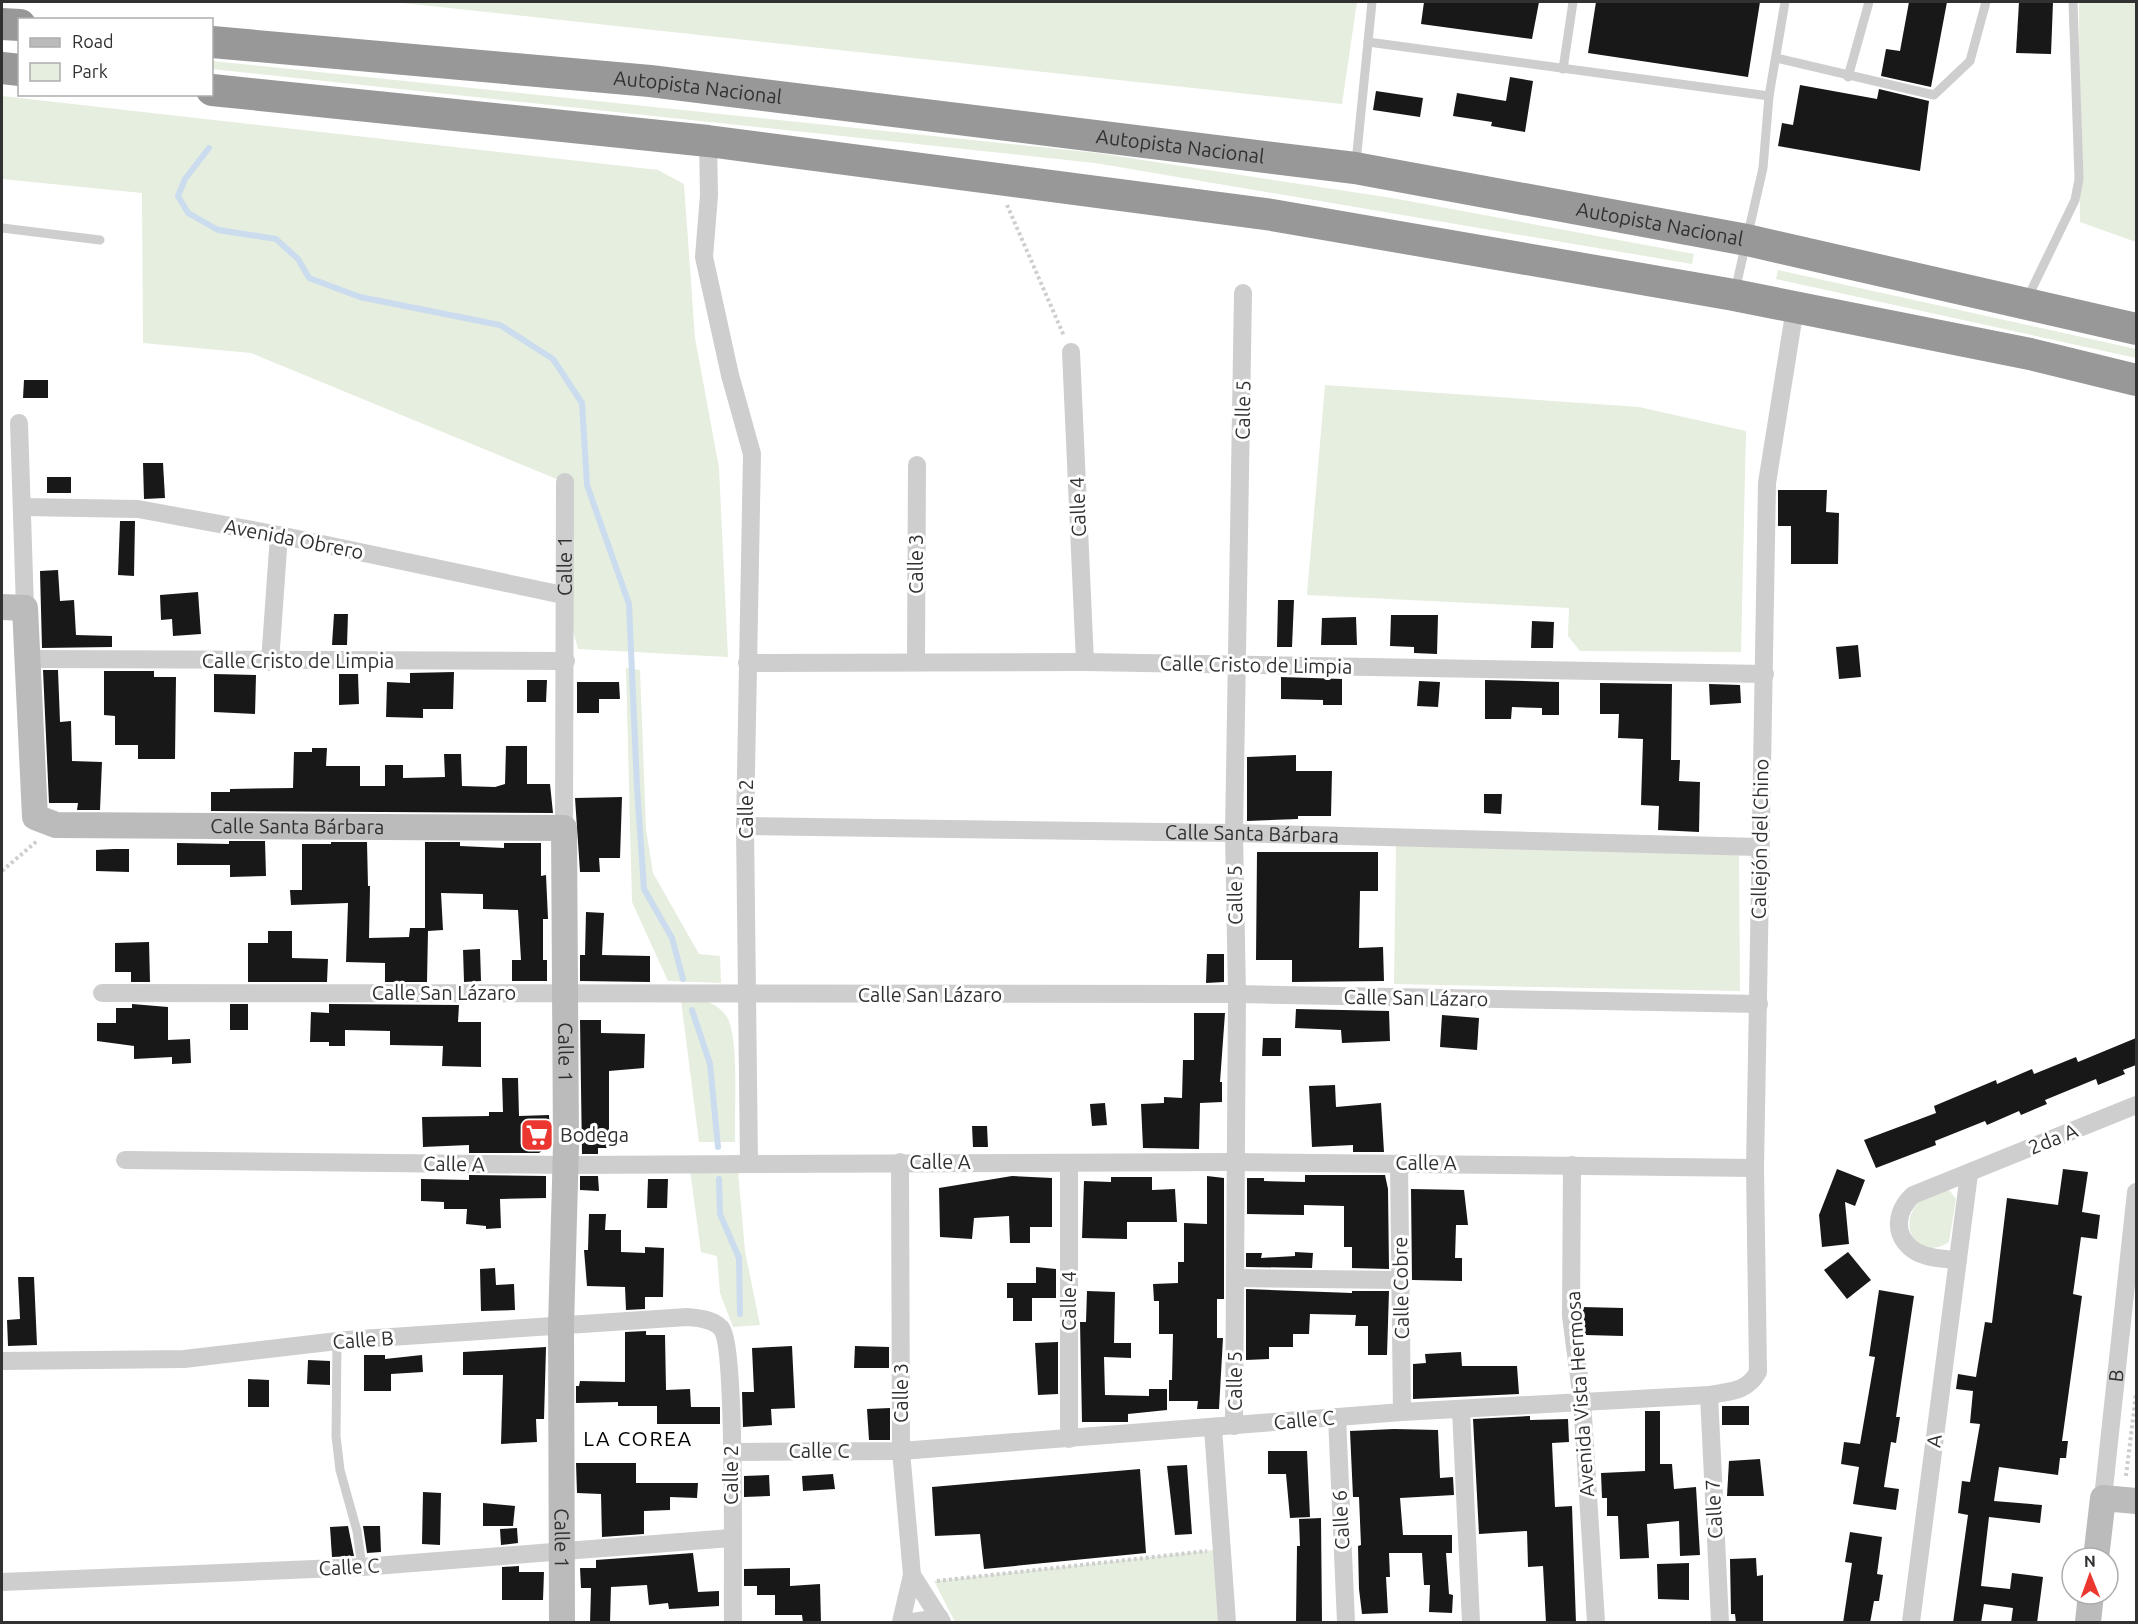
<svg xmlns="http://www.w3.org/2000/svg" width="2138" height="1624" viewBox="0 0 2138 1624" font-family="Ubuntu,sans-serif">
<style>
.green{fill:#e5eedf}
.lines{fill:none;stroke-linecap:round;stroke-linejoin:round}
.stream{stroke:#cbdcee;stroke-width:6}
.building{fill:#181818}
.path{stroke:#cecece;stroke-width:4;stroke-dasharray:3 3;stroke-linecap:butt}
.lane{stroke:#cecece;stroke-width:9}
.street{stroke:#cecece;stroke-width:18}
.secondary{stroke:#bbb;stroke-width:26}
.highway{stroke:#989898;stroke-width:32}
.labels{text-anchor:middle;stroke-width:6;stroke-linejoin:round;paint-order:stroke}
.street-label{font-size:20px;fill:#313131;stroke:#fff}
.poi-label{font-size:20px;fill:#313131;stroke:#fff;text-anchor:start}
.neighbourhood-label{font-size:21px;letter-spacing:1.5px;fill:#000;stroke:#fff}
</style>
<rect width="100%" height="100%" fill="#fff"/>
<g class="green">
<path d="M393,2H1357L1342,104Z"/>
<path d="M2079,2H2136V242L2080,222Z"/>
<path d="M212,61L1097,153L1392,198L1694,254L1692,264L1095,163L212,69Z"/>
<path d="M2,96L658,170L684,184L695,338L719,468L728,657L578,649L563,595L564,482L251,353L143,343L142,193L2,179Z"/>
<path d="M1778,270L2136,349V358L1776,279Z"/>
<path d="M1325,385L1639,407L1746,431L1741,652L1580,651L1568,636L1569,608L1307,595Z"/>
<path d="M626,668L640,670L646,829L653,873L699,954L720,956L721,983L668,981L632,902Z"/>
<path d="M1396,845L1739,855L1740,991L1394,984Z"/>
<path d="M700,999C712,1003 724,1009 729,1021C739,1050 734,1109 735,1142H699L681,1000Z"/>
<path d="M690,1170L738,1171L745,1251L760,1325L733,1327L720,1293L717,1256L701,1252Z"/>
<path d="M1944,1189L1950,1191L1956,1199L1949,1242C1917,1263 1894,1223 1922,1199C1928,1194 1937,1192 1944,1189Z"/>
<path d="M1213,1550L1219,1622H955L934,1581Z"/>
</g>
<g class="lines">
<g class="stream">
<path d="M209,148L185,179L178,196L188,213L218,230L276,239L298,259L309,278L360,297L500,325L553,359L582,403L587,485L629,604L637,787L644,889L672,938L683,979"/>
<path d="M692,1010L710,1064L718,1147"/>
<path d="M719,1179L720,1214L739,1258L740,1314"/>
</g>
</g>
<g class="building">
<path d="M1424,2H1539L1532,39L1421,24Z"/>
<path d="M1596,2H1760L1748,77L1588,53Z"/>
<path d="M1909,2H1947L1931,87L1881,76L1886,49L1900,51Z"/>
<path d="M2019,2H2053L2051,54L2016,53Z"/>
<path d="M1510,77L1533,81L1525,132L1491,126L1492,122L1453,116L1457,93L1506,101Z"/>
<path d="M1800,85L1877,99L1879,89L1929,101L1920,171L1778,146L1782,123L1793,125Z"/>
<path d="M1376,91L1423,98L1420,117L1373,110Z"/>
<path d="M24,380H48V398H23Z"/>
<path d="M143,463H163L165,498L144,499Z"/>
<rect x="47" y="477" width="24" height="16"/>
<path d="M1778,490H1827L1826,512L1839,513L1838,564H1791V526H1778Z"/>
<path d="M120,521H135L134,576L118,575Z"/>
<path d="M58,570L60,601L74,600L76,635L112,636V647L42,648L40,571Z"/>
<path d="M198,592L201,634L173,636L172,619L161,620L160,595Z"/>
<path d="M1278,600H1294L1292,647H1277Z"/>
<path d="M334,614H348L347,645H332Z"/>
<path d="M1391,615H1438L1437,654L1414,653V647L1390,646Z"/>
<path d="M1356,617L1357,645H1321L1322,618Z"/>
<path d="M1532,621L1554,622L1553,648H1531Z"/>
<path d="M1858,645L1861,677L1839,679L1836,647Z"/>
<path d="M43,670H58L60,722L71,721L72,761L102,762L100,810H77L78,803H49Z"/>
<path d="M104,671H154V677H176L175,759H138V745H115V716L104,715Z"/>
<path d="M454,672L453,709H423V718L386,717L387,682L410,683V673Z"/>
<path d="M214,674L256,675L255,714L214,712Z"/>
<path d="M339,674H358L359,704L339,705Z"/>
<path d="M1281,677L1342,679V705H1323V700L1281,699Z"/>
<path d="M527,680H547L546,702H527Z"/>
<path d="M1485,680L1559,682V715H1542V708L1512,707L1511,719H1485Z"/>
<path d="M1419,681L1440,682L1438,707L1417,706Z"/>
<path d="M577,682H619L620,699H599V713H577Z"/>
<path d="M1600,683L1672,684L1671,760H1680L1679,781L1700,782L1699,832L1658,830L1659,806L1641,805L1643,739L1618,738L1619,714H1600Z"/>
<path d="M1709,684L1740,685L1741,703L1710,705Z"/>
<path d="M506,746H527V784H550L553,813L211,811V792H230V789L293,788L294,752H312V748H327L326,766H360V786H385V765H403V778L445,777L444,754H461L462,786L495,787L505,784Z"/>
<path d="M1296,755V771H1332L1331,816H1298V819L1247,821V757Z"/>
<path d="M1484,794H1502L1501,814L1484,813Z"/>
<path d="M622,797L620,858H599L600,872H580L575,798Z"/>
<path d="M229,841H265L266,876L230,877V865H177V843L229,844Z"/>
<path d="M331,842H367L368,886H370L369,938L409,937L410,928H425V842H460V846L504,848V843H541V876L546,875L548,919H543V960H547V981H512V960H521L518,910L483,909V894L441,893L443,930L428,931L427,982H385V963L346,962L348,903L291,905L290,890H302V844H331Z"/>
<path d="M114,849H129V872L96,871V850Z"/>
<path d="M1257,852H1378V891H1360L1359,948L1383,947L1384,981L1292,982V960H1256Z"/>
<path d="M586,912L604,913L602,955L650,956V982L580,981V955H585Z"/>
<path d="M268,931H292V958L328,959L327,982H248V943H268Z"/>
<path d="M149,942L150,982H131V972H115V943Z"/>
<path d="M480,949L481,981L464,982L463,950Z"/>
<path d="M1207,954H1224V982L1206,983Z"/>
<path d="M132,1004L168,1007V1040L190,1039L191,1063L172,1064V1057L134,1059V1046L97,1041V1023H116V1008H132Z"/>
<rect x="230" y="1004" width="18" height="26"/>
<path d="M329,1004L459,1005L458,1022H481V1067L442,1066L443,1046L390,1045V1031L345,1030V1046H329V1042H310L311,1012L329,1013Z"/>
<path d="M1296,1009L1389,1011L1390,1041L1342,1043L1341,1030L1295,1028Z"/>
<path d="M1194,1013H1225L1220,1082H1222V1102L1200,1103L1199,1149L1143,1148L1141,1104L1164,1103V1097L1182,1098L1183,1060H1194Z"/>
<path d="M1442,1015L1479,1018L1477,1050L1440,1047Z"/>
<path d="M580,1020H601V1033L645,1034L644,1068L609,1071V1148H598V1154H582Z"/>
<path d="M1263,1038H1281V1056H1262Z"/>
<path d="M2136,1038V1065L2123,1070L2125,1074L2098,1085L2096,1079L2045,1100L2047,1104L2021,1115L2019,1111L1987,1125L1985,1121L1935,1141L1936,1145L1876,1168L1864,1140L1936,1113L1934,1106L1996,1080L1997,1084L2032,1069L2034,1074L2076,1057L2078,1062Z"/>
<path d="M502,1078H518L519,1116L549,1115L550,1139L548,1146L539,1153H469V1145L423,1147L422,1117L489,1116V1112H503Z"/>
<path d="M1335,1085L1336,1107L1381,1103L1384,1152H1353V1145L1312,1147L1309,1086Z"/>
<path d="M1105,1103L1107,1125L1092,1126L1090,1104Z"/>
<path d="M972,1126H987L988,1147H973Z"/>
<path d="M1837,1169L1865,1180L1855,1206L1845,1202L1849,1244L1822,1247L1819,1215Z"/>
<path d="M2063,1169L2088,1172L2082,1212L2100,1215L2097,1239L2081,1237L2073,1294L2082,1296L2062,1441H2068L2066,1458H2060L2058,1475L1999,1467L1994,1501L2042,1505L2040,1523L1989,1517L1981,1586L2010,1589L2012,1573L2043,1577L2037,1623H2011L2013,1608L1984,1604L1981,1623H1953L1968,1515L1958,1513L1962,1481L1970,1482L1980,1424L1970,1423L1973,1391L1956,1389L1958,1374L1976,1377L1985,1322L1992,1323L2007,1198L2058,1205Z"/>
<path d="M469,1175L546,1176V1198L500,1199L501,1228L486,1229V1226L466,1224L467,1209H444V1202L421,1201V1179L469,1180Z"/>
<path d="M1305,1175H1385L1388,1189L1389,1269L1352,1268V1247H1344V1206L1304,1205V1215L1247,1214V1178H1264V1181L1305,1182Z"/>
<path d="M580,1176H598L599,1191L580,1190Z"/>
<path d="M1012,1176L1052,1178V1227H1030V1243H1010L1009,1216L974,1218L972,1239L940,1237L939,1188Z"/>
<path d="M1207,1176L1224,1178V1299H1217V1338H1223L1219,1409H1197L1198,1401H1169V1380H1172L1173,1334H1159V1301H1154L1153,1284L1178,1283V1262H1184V1223L1207,1224Z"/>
<path d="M1111,1177H1152V1190L1175,1189L1177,1222H1127V1239L1082,1238L1084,1181L1111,1182Z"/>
<path d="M648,1179H668L667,1208H647Z"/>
<path d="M1411,1189L1464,1190L1468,1225H1456L1455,1258H1462V1281L1412,1280Z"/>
<path d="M589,1214H606L605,1230H621V1252L645,1253V1247L664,1248L663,1297H645V1309L626,1310L625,1287L587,1286L584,1250H588Z"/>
<path d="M1295,1252L1313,1253L1312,1268L1246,1267V1253H1262L1261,1258L1295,1256Z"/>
<path d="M1848,1252L1871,1280L1847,1299L1824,1270Z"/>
<path d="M1036,1267L1056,1269V1298H1032V1321H1013V1298H1007V1283H1036Z"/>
<path d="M495,1268L496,1285L514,1284L515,1310L481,1311L480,1269Z"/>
<path d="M18,1277H34L37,1345L8,1346L7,1320L20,1319Z"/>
<path d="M1246,1289L1352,1293V1291H1389L1387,1355H1368V1326H1355L1356,1315L1310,1314L1309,1334H1293V1347H1269V1359L1246,1360Z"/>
<path d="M1879,1290L1914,1296L1896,1417H1900L1896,1443L1891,1442L1884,1487L1899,1489L1896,1510L1853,1504L1859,1467L1841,1464L1844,1442L1860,1444L1875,1357L1869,1356Z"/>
<path d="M1087,1291L1115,1292L1114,1343H1131V1358L1104,1357L1105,1395L1149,1396V1389H1167V1410L1128,1414V1422H1082L1080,1322H1086Z"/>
<path d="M1582,1307L1623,1308V1336L1585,1335Z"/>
<path d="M646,1331V1335H665L666,1390L690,1389L691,1407H720V1424H657V1406H618V1402L576,1403V1386H579L580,1381L625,1382V1332Z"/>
<path d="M1058,1342V1394L1038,1395L1035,1343Z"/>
<path d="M792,1346L795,1408L771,1409L772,1425L743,1427L742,1392H754L752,1348Z"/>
<path d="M855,1346L889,1347V1368H854Z"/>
<path d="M546,1347L544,1419H536L537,1442L501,1444L503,1375H463V1352Z"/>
<path d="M1461,1352L1462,1366H1517L1519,1394L1413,1399V1364L1426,1363L1425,1354Z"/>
<path d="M364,1355H385V1359L422,1355L423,1372L391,1374V1391H364Z"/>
<path d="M308,1360L330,1361V1385L307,1384Z"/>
<path d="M248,1379L269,1380V1407H248Z"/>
<rect x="1722" y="1406" width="27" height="19"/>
<path d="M890,1408V1440H869L867,1409Z"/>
<path d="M1645,1411H1660V1464H1672L1674,1489L1696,1487L1700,1555L1680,1556L1679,1521L1647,1524L1649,1558L1620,1559L1618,1516H1607V1498H1602L1601,1473L1645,1471Z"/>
<path d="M1530,1416V1420L1568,1419L1569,1442L1552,1443L1555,1507L1572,1506L1576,1623H1546L1543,1566L1528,1567L1527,1531L1479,1534L1473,1419Z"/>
<path d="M1394,1429L1438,1430L1440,1478L1453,1477L1454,1495L1400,1498L1403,1535H1452V1553H1446L1449,1594L1453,1595L1452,1613L1429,1612L1430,1585H1424L1422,1553H1389L1390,1577H1386L1388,1613L1362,1614L1359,1589L1358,1546L1361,1545L1359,1497H1353L1350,1431Z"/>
<path d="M1268,1451H1307L1310,1517L1290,1518L1286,1474H1268Z"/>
<path d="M1760,1459L1764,1496H1727L1729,1461Z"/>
<path d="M576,1463H636V1483H698L697,1498L670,1497V1510L644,1511V1534L602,1537L601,1494L577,1493Z"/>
<path d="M1187,1465L1192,1534L1175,1535L1167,1466Z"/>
<path d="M1140,1469L1146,1553L984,1569L980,1534L935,1536L932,1487Z"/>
<path d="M833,1474L835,1489L803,1491L802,1476Z"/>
<path d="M769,1475L770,1496L744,1497V1476Z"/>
<path d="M423,1492L441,1493L440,1545L422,1544Z"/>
<path d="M483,1503L515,1506L513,1526H483Z"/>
<path d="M1321,1518L1322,1623H1296L1297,1546H1300L1299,1519Z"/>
<path d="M348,1526L354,1556L332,1557L330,1527Z"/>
<path d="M363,1526H380L381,1552L367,1553Z"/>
<path d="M517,1528L518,1543L501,1545L500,1529Z"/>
<path d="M1850,1532L1882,1537L1877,1574L1883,1575L1879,1601H1874L1870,1623H1843L1852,1563L1845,1562Z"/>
<path d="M693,1553L698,1592L719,1591V1606L669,1609L668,1603L649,1605L647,1585L611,1587L610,1623H590L591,1588H581L580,1568H596V1560Z"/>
<path d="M1756,1558L1757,1576L1763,1575V1623H1736L1735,1614H1731L1730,1559Z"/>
<path d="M1689,1563V1600L1658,1599L1657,1564Z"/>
<path d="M519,1566V1572H544L543,1600H502V1567Z"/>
<path d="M790,1568V1586L820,1584L821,1623H803L802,1615H775V1595H757V1586H744V1569Z"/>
</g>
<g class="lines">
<g class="path">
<path d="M1007,205L1064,336"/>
<path d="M2,871L37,841"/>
<path d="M2126,1476L2136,1394"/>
<path d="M937,1581L1207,1551"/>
<path d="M2113,1589L2116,1570"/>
</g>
<g class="lane">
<path d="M1368,42L1769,96"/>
<path d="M1776,58L1934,95L1970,61L1986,2"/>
<path d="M1563,69L1573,2"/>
<path d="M1848,77L1869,2"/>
<path d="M1356,162L1372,2"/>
<path d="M2,228L100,240"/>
<path d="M1735,291L1763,168L1769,96L1785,2"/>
<path d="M2027,299L2075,200L2079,179L2073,2"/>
<path d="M337,1341L336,1436L340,1470L357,1531L362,1567"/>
</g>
<g class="street">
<path d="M708,141L709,195L704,257L730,375L752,454L745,826L749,1163"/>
<path d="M1071,352L1085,662"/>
<path d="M19,423L25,608"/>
<path d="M22,507L138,509L279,535L563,595"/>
<path d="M29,659L566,661"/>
<path d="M270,662L279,535"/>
<path d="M916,662L917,465"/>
<path d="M747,663L1085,662L1765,674"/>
<path id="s1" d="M745,826L1234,833L1759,847"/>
<path id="s2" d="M564,828L565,482"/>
<path d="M102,993L1237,994L1759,1004"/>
<path d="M125,1160L565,1165L1234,1162L1755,1168"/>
<path d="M900,1162L901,1451L912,1575L901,1622"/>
<path d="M1399,1163L1402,1412"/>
<path d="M1572,1165L1571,1316L1582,1400L1596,1622"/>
<path d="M1958,1260C1943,1259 1924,1258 1912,1249C1892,1233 1897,1210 1913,1195L2136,1105"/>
<path d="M1235,1278L1401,1280"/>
<path d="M2,1361L184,1359L346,1340L687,1317C698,1318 713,1319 721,1328C737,1346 732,1583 733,1622"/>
<path d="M1709,1395L1720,1622"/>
<path d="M1461,1410L1471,1622"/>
<path d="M1337,1417L1346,1622"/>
<path d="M1234,1426L1237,994L1234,833L1243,293"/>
<path d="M1213,1428L1227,1622"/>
<path d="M1069,1439V1163"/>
<path d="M732,1452L901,1451L1402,1412L1709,1395C1730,1391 1747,1392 1758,1372L1755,1168L1767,483L1795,308"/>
<path id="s3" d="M2103,1498L2136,1192"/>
<path d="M912,1575L942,1622"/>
<path d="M2,1582L362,1567L731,1538"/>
<path d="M912,1622L940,1618"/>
<path d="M1911,1622L1969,1174"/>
</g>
<g class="secondary">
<path id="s4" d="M2,607L25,608L35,817L56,825L564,828L566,1145L561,1327L562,1622"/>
<path d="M2096,1558L2103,1498L2136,1501"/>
<path d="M2088,1622L2091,1594"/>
</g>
<g class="highway">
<path d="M2,24L20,25"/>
<path id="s5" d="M212,42L650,81L1355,168L1747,240L2136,329"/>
<path d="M2,68L20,70"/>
<path d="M212,90L708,141L1272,215L1734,295L2030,354L2136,380"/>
</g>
</g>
<defs>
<g id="supermarket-square" transform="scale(1.725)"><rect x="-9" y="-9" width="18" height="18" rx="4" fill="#eb3730" stroke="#fff"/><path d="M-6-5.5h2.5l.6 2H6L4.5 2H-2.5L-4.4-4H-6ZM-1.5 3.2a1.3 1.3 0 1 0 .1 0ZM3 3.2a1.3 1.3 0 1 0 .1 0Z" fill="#fff"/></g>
</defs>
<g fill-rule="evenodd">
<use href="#supermarket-square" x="537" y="1135"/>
</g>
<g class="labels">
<g class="street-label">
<text dy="7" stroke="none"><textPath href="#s5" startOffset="488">Autopista Nacional</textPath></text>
<text dy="7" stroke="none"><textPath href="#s5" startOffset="974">Autopista Nacional</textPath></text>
<text dy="7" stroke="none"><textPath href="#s5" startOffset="1460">Autopista Nacional</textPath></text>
<text transform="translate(1243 410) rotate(-89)" y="7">Calle 5</text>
<text transform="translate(1078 507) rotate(-92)" y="7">Calle 4</text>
<text transform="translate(294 539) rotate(11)" y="7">Avenida Obrero</text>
<text transform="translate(916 564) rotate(-90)" y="7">Calle 3</text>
<text dy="7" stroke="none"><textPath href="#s2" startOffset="262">Calle 1</textPath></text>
<text x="298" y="668">Calle Cristo de Limpia</text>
<text transform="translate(1256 665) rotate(1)" y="7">Calle Cristo de Limpia</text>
<text transform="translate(746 809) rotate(-90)" y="7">Calle 2</text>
<text dy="7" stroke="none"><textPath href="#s4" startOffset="496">Calle Santa Bárbara</textPath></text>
<text dy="7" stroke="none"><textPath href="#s1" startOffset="507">Calle Santa Bárbara</textPath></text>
<text transform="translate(1760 839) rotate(-89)" y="7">Callejón del Chino</text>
<text transform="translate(1235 895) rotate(-91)" y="7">Calle 5</text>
<text x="444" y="1000">Calle San Lázaro</text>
<text x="930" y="1002">Calle San Lázaro</text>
<text transform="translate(1416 998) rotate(1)" y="7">Calle San Lázaro</text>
<text dy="7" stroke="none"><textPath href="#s4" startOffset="987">Calle 1</textPath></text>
<text transform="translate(2053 1139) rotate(-22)" y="7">2da A</text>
<text x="940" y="1169">Calle A</text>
<text x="1426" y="1170">Calle A</text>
<text transform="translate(454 1164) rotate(1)" y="7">Calle A</text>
<text transform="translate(1401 1288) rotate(-91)" y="7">Calle Cobre</text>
<text transform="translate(1069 1301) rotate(-90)" y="7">Calle 4</text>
<text transform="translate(363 1340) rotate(-4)" y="7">Calle B</text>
<text dy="7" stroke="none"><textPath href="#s3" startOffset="123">B</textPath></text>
<text transform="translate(1235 1381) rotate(-90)" y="7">Calle 5</text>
<text transform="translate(901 1393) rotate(-90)" y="7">Calle 3</text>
<text transform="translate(1580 1394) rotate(-94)" y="7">Avenida Vista Hermosa</text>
<text transform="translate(1304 1420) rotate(-5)" y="7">Calle C</text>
<text transform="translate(1934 1441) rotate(-83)" y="7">A</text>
<text x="819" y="1458">Calle C</text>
<text transform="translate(731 1475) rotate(-90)" y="7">Calle 2</text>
<text transform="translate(1714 1509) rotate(-93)" y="7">Calle 7</text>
<text transform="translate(1341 1520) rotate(-93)" y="7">Calle 6</text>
<text dy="7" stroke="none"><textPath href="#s4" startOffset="1473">Calle 1</textPath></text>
<text transform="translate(349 1567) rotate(-3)" y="7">Calle C</text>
</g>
<g class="poi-label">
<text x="560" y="1142">Bodega</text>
</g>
<g class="neighbourhood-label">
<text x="638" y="1446">LA COREA</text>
</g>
</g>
<rect width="2138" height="1624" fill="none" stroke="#313131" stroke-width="6"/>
<rect x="18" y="18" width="195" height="78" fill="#ffffff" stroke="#adadad" stroke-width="1.5"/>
<rect x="30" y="38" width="30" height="9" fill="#bbbbbb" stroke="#adadad" stroke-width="1.5"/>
<text x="72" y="48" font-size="18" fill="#313131">Road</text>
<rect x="30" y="63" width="30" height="18" fill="#e5eedf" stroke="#adadad" stroke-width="1.5"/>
<text x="72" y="78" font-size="18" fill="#313131">Park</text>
<g transform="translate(2090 1576) rotate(359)"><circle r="28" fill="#ffffff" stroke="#adadad" stroke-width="1.5"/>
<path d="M0-4.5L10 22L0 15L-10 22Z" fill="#eb3730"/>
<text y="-9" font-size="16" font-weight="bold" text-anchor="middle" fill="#313131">N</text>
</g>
</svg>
